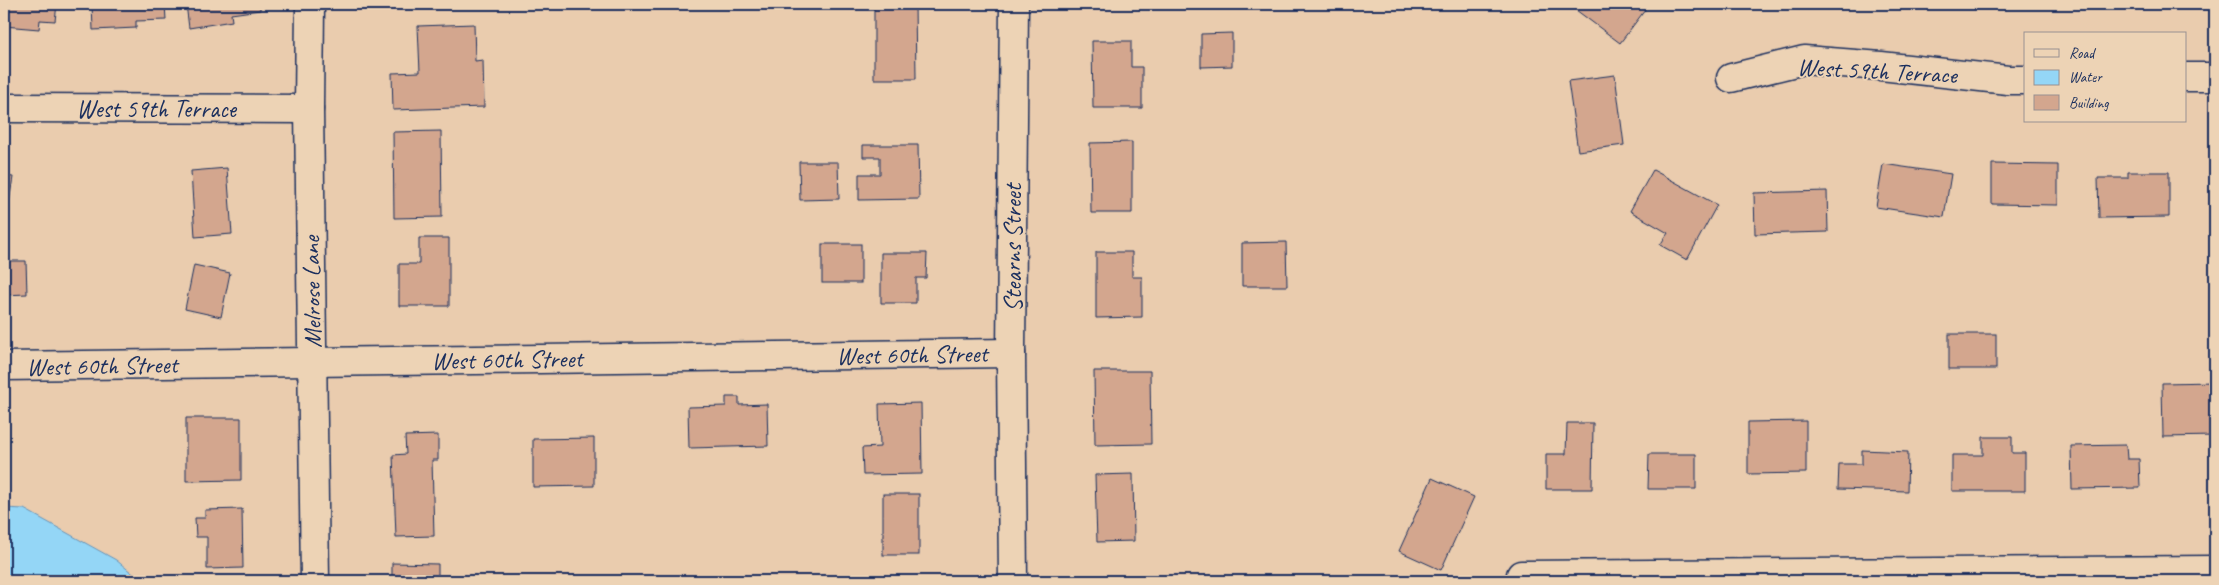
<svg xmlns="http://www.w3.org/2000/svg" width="2219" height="585" viewBox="0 0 2219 585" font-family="Caveat,sans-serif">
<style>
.water{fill:#94d6f6;stroke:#6493b9}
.building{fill:#d3a68e;stroke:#1b2f5e}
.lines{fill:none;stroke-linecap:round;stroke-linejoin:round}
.minor-casing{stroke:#1b2f5e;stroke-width:31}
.minor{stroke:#edd3b5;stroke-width:28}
.labels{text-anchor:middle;stroke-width:4;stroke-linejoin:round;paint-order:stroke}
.street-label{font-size:25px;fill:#1b2f5e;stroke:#edd3b5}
</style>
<rect width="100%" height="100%" fill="#eaccae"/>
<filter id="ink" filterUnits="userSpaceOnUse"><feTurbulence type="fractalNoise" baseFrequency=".02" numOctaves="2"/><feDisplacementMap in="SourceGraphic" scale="10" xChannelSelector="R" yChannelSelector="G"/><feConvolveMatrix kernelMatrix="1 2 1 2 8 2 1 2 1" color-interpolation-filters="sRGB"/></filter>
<g filter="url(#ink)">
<path class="water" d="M4,508L24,509L116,560L142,581H21L14,576L4,574Z"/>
<g class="building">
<path d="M4,4H57L55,21L40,20L39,29L4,26Z"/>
<path d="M92,4H165L166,20L136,21V28L93,30Z"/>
<path d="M186,4H260V10L231,14L232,21L189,28Z"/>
<path d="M874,4H915L916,79H874Z"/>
<path d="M1574,4H1637L1645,10L1620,43L1572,7Z"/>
<path d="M2075,4H2117V6L2075,5Z"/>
<path d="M474,24L475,61L483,60L484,107L393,110L392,73L420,72L418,26Z"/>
<path d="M1232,33V66L1201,67V34Z"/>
<path d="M1092,41H1131V67H1142V108H1093Z"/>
<path d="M1615,75L1624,145L1578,151L1568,81Z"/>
<path d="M441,131L442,217L394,218L393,132Z"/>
<path d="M1132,142V213H1091L1090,143Z"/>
<path d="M863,145H918L919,199L859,200V174H880V157H863Z"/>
<path d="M799,162H838L839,199L800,200Z"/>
<path d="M1883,164L1951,174L1944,217L1876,207Z"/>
<path d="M1992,164L2058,165V205L1992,204Z"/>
<path d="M227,168L232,234L195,237L191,171Z"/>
<path d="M1653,170L1717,205L1687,260L1660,245L1668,233L1630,211Z"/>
<path d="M2128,172H2169V217L2099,218L2098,178H2128Z"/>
<path d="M4,176L13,177L4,235Z"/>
<path d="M1827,191L1828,232L1755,234L1754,193Z"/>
<path d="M419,238H449V306H399V264H419Z"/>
<path d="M1286,242L1287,286H1242V243Z"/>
<rect x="822" y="244" width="39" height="39"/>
<path d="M1096,252H1132V277H1142V317L1096,318Z"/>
<path d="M881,253H927L926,278H916V303H881Z"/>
<path d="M4,261H26L27,294L4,295Z"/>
<path d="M194,265L230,273L221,317L185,309Z"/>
<rect x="1949" y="334" width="47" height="35"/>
<path d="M1094,371H1150L1151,444L1095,445Z"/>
<path d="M2215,382V436L2163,437L2162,383Z"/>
<path d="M726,397H739V405L767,404L768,446L689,448L688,407L726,406Z"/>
<path d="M921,403L922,474L863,475L862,448L880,447L879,404Z"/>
<path d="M186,418H241V480L186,481Z"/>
<path d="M1806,421V473L1748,474V422Z"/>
<path d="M1567,423H1593L1592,489H1546V454H1566Z"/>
<path d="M438,435V460H432L434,536L396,537L393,455L406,454L405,436Z"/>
<path d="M1983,437H2012V453H2025V491H1952V455H1983Z"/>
<path d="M594,438V486L533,487V439Z"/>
<path d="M2126,445L2127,459H2139L2140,488L2072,489L2071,446Z"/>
<path d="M1862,450L1908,452L1907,491L1838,489L1839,464H1862Z"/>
<path d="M1649,454H1696V489H1648Z"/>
<path d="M1133,474L1134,541L1097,542L1095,475Z"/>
<path d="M1432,478L1474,497L1441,570L1399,551Z"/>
<rect x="883" y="494" width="36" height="61"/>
<path d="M242,509L243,568L207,569V537H196L195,518H205V510Z"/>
<path d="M392,563L438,564V581H392Z"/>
</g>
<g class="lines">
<g class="minor-casing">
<g id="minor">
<path d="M310,4L309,109L315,581"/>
<path d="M2185,77H2215"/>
<path d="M1731,78L1804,60L1881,66L2008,80H2025"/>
<path d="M4,108L309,109"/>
<path d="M4,366L1011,353"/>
<path d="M1521,575L2215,570"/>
<path d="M1013,581L1011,353L1014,4"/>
</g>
</g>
<use href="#minor" class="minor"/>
</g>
</g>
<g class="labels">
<g class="street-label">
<text transform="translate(1877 70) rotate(3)" y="9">West 59th Terrace</text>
<text x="156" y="117">West 59th Terrace</text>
<text transform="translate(1012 248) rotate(-90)" y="9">Stearns Street</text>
<text transform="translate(311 292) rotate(-91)" y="9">Melrose Lane</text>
<text transform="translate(912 354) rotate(-1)" y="9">West 60th Street</text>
<text transform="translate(507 359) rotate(-1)" y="9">West 60th Street</text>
<text transform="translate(102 365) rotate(-1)" y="9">West 60th Street</text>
</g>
</g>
<rect width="2219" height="585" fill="none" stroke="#edd3b5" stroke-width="20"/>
<rect x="10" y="10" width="2199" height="565" fill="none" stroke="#1b2f5e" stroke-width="2" filter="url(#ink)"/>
<rect x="2024" y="32" width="162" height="90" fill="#edd3b5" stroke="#999192"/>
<rect x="2034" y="49" width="25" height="8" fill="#edd3b5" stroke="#999192"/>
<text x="2069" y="58" font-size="15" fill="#1b2f5e">Road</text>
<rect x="2034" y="70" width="25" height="15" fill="#94d6f6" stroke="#999192"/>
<text x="2069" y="82" font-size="15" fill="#1b2f5e">Water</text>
<rect x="2034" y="95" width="25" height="15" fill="#d3a68e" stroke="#999192"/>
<text x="2069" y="108" font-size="15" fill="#1b2f5e">Building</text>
</svg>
